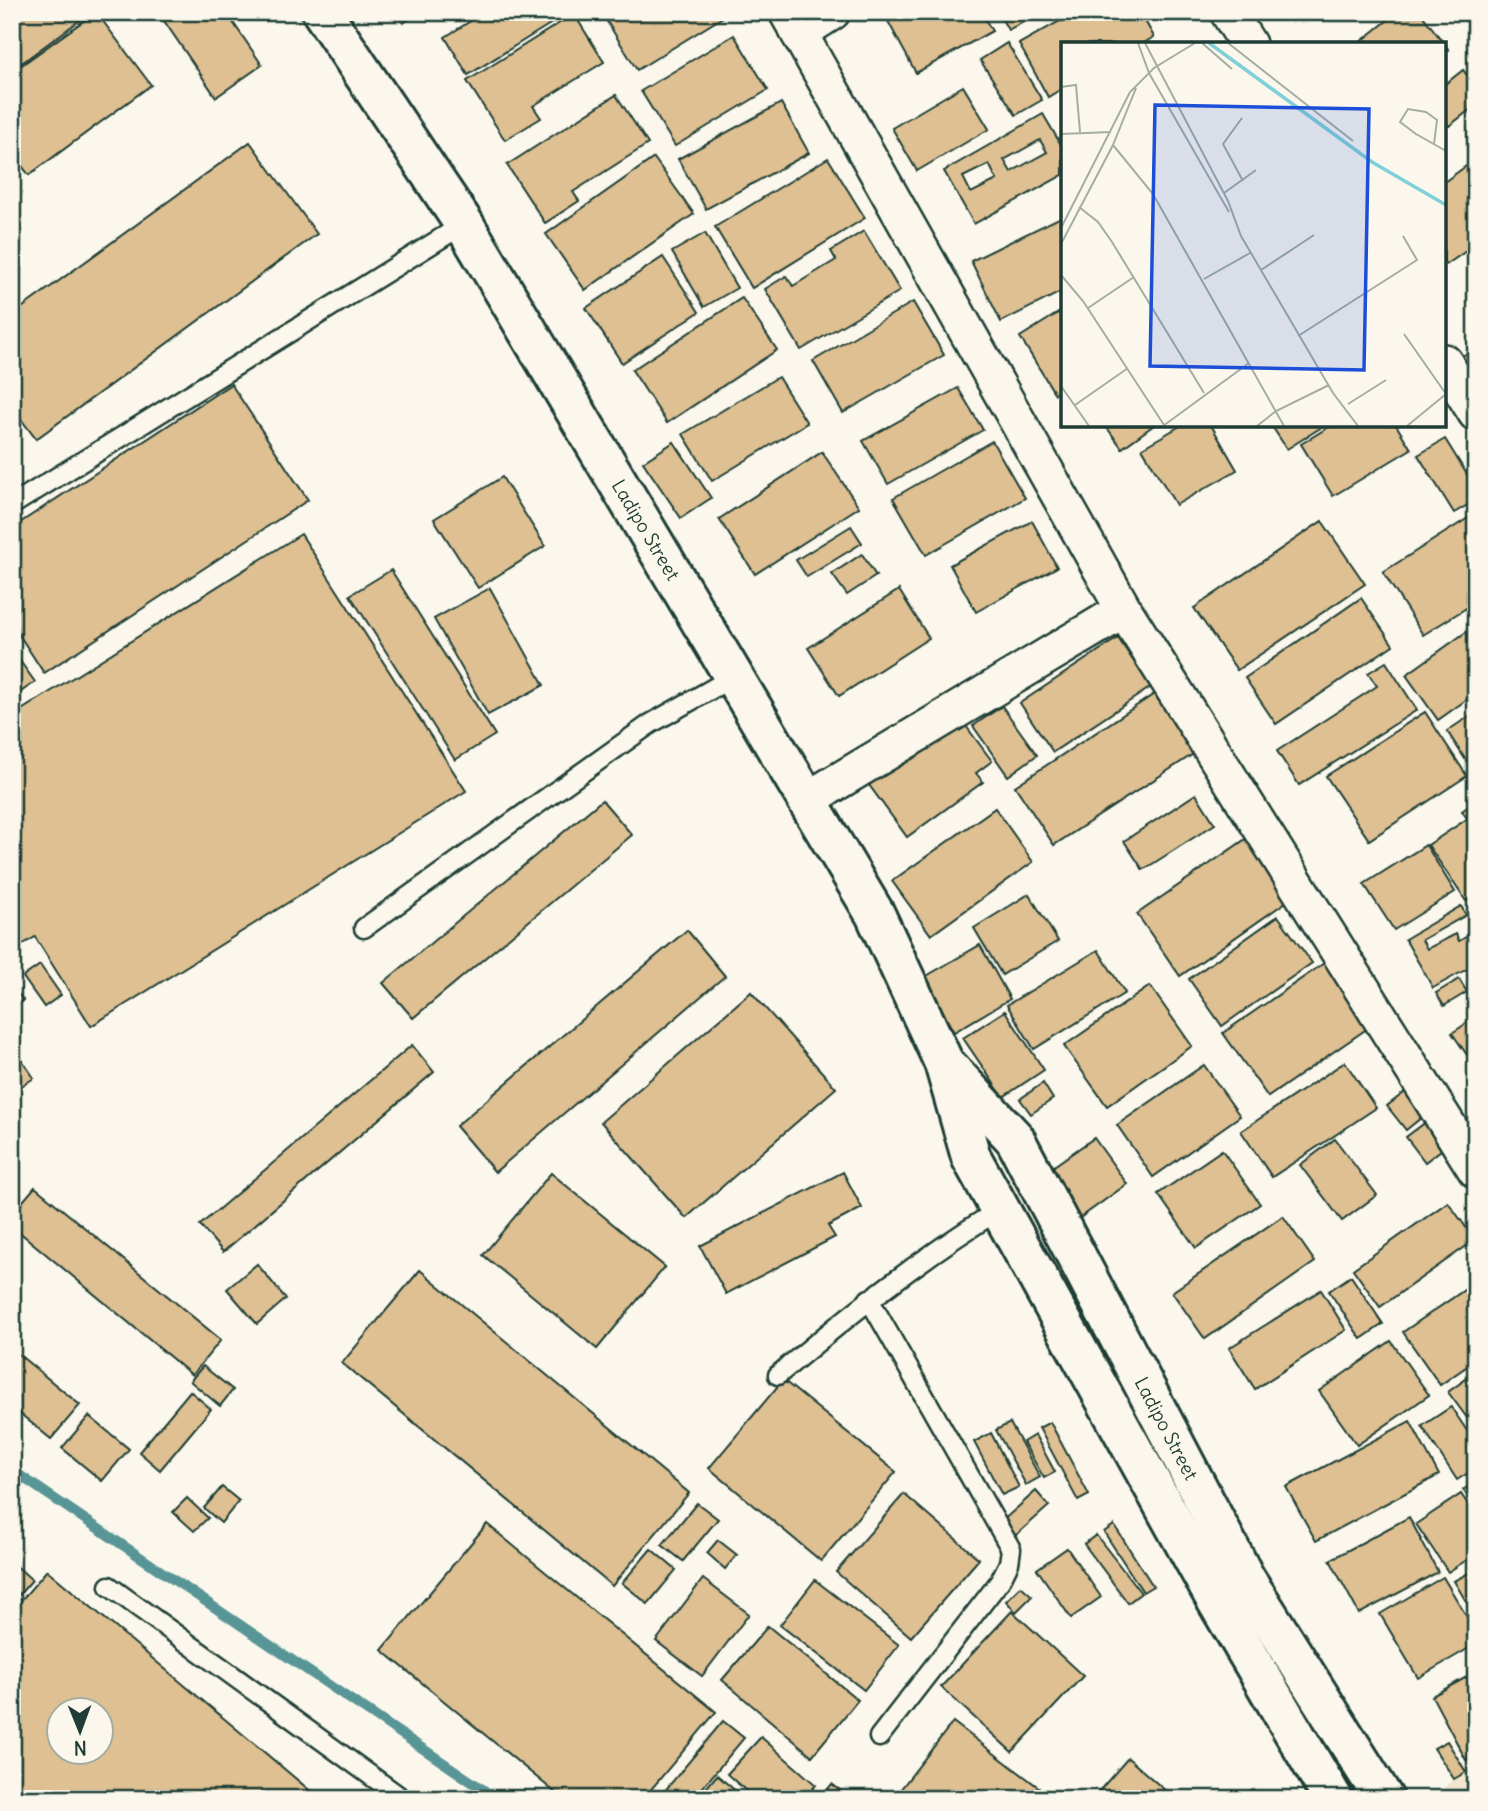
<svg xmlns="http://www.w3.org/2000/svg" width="1488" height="1811" viewBox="0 0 1488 1811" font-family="Delius,sans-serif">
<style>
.built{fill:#f2e6d1}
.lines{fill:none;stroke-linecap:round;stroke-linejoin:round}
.stream{stroke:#599596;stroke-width:10}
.building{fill:#dec092;stroke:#1f3d34;stroke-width:2;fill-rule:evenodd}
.service-casing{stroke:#1f3d34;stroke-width:23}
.minor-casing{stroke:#1f3d34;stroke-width:40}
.secondary-casing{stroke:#1f3d34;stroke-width:44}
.service{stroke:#fbf7ec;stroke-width:18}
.minor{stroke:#fbf7ec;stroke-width:35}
.secondary{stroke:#fbf7ec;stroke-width:38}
.labels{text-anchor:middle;stroke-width:7;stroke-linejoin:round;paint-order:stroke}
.street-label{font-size:19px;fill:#1f3d34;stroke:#fbf7ec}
.inset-river{fill:none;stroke:#7fd0d8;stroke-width:3.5}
.inset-road{fill:none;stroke:#a3ada2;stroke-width:2}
.view{fill:#1d4ed8;fill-opacity:0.15;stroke:#1d4ed8;stroke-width:3.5}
.inset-edge{fill:none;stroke:#1f3d34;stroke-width:3.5}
</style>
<rect width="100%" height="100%" fill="#fbf7ec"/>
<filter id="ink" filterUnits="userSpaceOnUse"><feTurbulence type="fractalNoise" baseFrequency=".0143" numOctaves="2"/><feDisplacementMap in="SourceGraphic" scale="14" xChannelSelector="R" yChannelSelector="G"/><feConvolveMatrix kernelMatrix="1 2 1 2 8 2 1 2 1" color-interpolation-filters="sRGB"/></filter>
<g filter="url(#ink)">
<path class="built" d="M1476,1757V1799H1433Z"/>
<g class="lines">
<path class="stream" d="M12,1470L497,1799"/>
</g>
<g class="building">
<path d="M12,12H91L12,70Z"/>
<path d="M96,12L151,85L29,175L12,153V72Z"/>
<path d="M158,12H226L262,65L216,97Z"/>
<path d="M396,12H421L403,23Z"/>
<path d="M485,12H549L555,21L468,75L445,37Z"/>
<path d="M601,12H731L637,70Z"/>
<path d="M883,12H981L992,31L916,73Z"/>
<path d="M998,12H1043L1008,30Z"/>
<path d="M1076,12H1140L1154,37L1142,44H1063V88L1048,97L1019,44Z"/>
<path d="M1398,12H1420L1449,50L1444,54V44H1358Z"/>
<path d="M574,14L604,62L533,106L541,118L505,140L467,81Z"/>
<path d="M734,35L768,90L675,146L641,91Z"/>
<path d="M1007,43L1042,100L1016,115L980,60Z"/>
<path d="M1463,70L1476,86V105L1449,126L1444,120V85Z"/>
<path d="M963,86L989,129L917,171L892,128Z"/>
<path d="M616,95L648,144L573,192L579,201L545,223L507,165Z"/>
<path d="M781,103L809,153L706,209L678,159Z"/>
<path d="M1043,114L1063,148V175L974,224L944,171ZM1040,140L1047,152L1011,172L1004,160ZM989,164L997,180L971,193L963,177Z"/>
<path d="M250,142L317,234L36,439L12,407V315Z"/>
<path d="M654,158L694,214L585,290L546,234Z"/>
<path d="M828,158L865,218L752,288L715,227Z"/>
<path d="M1476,159V244L1446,265L1444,263V182Z"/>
<path d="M1063,216V291L1001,322L971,261Z"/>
<path d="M864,231L900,291L801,350L765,289L786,276L793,286L836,260L831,251Z"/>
<path d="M705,233L737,288L704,307L672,252Z"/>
<path d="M663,257L699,312L622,363L586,308Z"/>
<path d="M742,298L777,350L667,423L632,370Z"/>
<path d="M913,302L944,355L843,413L813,361Z"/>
<path d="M1063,310V389L1055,394L1020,337Z"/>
<path d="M1476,347V385L1458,359Z"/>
<path d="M778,377L807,423L712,481L683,434Z"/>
<path d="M231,384L308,500L44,673L12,624V528Z"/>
<path d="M958,388L983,430L888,484L863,441Z"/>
<path d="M1105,425H1154L1122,448Z"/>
<path d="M1182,425H1211L1237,470L1176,505L1142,448Z"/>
<path d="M1271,425H1325L1287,449Z"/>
<path d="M1332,425H1396L1411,449L1333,496L1301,444Z"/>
<path d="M1445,439L1476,489V500L1454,513L1418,455Z"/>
<path d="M992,441L1025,498L926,555L893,498Z"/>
<path d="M674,442L711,498L681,518L643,462Z"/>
<path d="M822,452L859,507L755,574L719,519Z"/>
<path d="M502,477L545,546L478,588L434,519Z"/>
<path d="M1476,513V602L1423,635L1383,572Z"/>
<path d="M1032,521L1057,567L976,612L950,565Z"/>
<path d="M1322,521L1365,584L1237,670L1194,608Z"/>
<path d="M851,526L862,543L807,577L796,560Z"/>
<path d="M301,534L466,791L91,1026L35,937L12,951V716Z"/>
<path d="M862,554L876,576L847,595L832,574Z"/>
<path d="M391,570L495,735L455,760L350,595Z"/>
<path d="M490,588L544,685L488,715L434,619Z"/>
<path d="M899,590L929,638L839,696L808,648Z"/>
<path d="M1361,598L1393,645L1276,724L1245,678Z"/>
<path d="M1476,625V693L1438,720L1406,675Z"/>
<path d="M1118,638L1151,687L1053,752L1020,703Z"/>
<path d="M12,650L35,682L12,698Z"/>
<path d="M1386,662L1417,710L1299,785L1277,751L1377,686L1368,673Z"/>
<path d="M1162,689L1201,749L1054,845L1015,786Z"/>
<path d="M1002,706L1037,755L1008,776L973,726Z"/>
<path d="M1425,712L1467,776L1369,840L1326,776Z"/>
<path d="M1476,712V776L1447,731Z"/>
<path d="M963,722L992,761L976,773L983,782L907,837L864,778Z"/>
<path d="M1196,794L1215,824L1143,870L1124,841Z"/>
<path d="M602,800L632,835L413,1018L383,983Z"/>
<path d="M1476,801V831L1462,811Z"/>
<path d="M995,808L1033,862L931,935L892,881Z"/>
<path d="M1467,819L1476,833V894L1466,901L1428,845Z"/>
<path d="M1253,834L1296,895L1180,976L1137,914Z"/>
<path d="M1426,845L1455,892L1394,930L1364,884Z"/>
<path d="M1029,894L1058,941L1002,975L974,928Z"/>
<path d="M1461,906L1466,915L1422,940L1427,949L1456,934L1459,941L1476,931V964L1433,988L1405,939Z"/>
<path d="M1278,916L1312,963L1222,1026L1189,979Z"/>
<path d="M687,930L725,976L495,1172L456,1126Z"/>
<path d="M980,945L1010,999L954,1032L923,978Z"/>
<path d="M1098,950L1125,993L1034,1049L1007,1005Z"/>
<path d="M1336,955L1381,1019L1268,1097L1223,1033Z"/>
<path d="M40,965L61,995L44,1007L23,977Z"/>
<path d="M1459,979L1467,992L1444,1006L1436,993Z"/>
<path d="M12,986L23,1000L12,1008Z"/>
<path d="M1150,986L1192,1046L1107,1106L1064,1046Z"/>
<path d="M751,992L836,1088L686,1218L601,1122Z"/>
<path d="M1005,1011L1044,1070L1003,1097L963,1038Z"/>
<path d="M1476,1017V1068L1452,1033Z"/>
<path d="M12,1045L34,1078L12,1092Z"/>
<path d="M412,1045L434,1072L223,1252L200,1225Z"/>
<path d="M1345,1062L1376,1108L1272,1177L1241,1131Z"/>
<path d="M1204,1065L1240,1116L1153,1177L1117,1125Z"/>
<path d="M1043,1083L1053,1099L1031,1114L1020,1099Z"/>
<path d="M1409,1089L1427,1113L1406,1130L1387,1106Z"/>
<path d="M1430,1119L1449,1144L1425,1162L1406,1137Z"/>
<path d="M1094,1138L1127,1184L1077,1220L1044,1173Z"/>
<path d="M1335,1139L1377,1195L1342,1221L1300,1165Z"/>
<path d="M1222,1150L1260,1204L1196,1248L1158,1194Z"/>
<path d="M843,1172L862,1208L828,1226L835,1237L726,1294L700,1246Z"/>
<path d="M551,1173L665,1267L597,1349L483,1255Z"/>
<path d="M35,1187L221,1340L192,1375L12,1226V1214Z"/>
<path d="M1448,1202L1475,1240L1380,1307L1353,1269Z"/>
<path d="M1476,1213V1230L1468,1217Z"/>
<path d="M1283,1216L1315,1262L1205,1339L1172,1292Z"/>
<path d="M257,1264L286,1299L257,1324L227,1289Z"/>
<path d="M420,1270L689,1493L612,1586L342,1363Z"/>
<path d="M1351,1276L1383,1324L1361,1339L1329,1291Z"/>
<path d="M1476,1282V1360L1440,1385L1403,1332Z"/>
<path d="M1321,1290L1346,1330L1255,1389L1229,1348Z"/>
<path d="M1391,1341L1429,1395L1357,1445L1319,1391Z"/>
<path d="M12,1349L80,1405L51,1439L12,1407Z"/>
<path d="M203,1366L233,1390L220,1406L190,1381Z"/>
<path d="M1473,1374L1476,1378V1430L1448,1392Z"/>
<path d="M783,1380L896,1472L821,1561L709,1468Z"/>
<path d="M190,1391L211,1409L160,1470L139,1452Z"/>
<path d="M1451,1407L1476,1444V1468L1457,1480L1422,1426Z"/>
<path d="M89,1416L129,1449L102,1481L62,1448Z"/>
<path d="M1410,1421L1439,1475L1316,1541L1286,1487Z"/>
<path d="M1050,1422L1089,1495L1078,1501L1039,1428Z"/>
<path d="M1010,1423L1040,1477L1026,1485L996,1430Z"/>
<path d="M991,1433L1019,1487L1002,1495L974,1442Z"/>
<path d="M1035,1435L1055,1472L1044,1478L1023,1442Z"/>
<path d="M1476,1481V1507L1463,1490Z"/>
<path d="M222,1487L239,1501L221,1523L204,1508Z"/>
<path d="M1036,1491L1049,1506L1014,1537L1001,1522Z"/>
<path d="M904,1494L979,1559L911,1637L836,1572Z"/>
<path d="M1461,1494L1476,1516V1554L1448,1572L1416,1524Z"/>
<path d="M187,1498L208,1518L194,1531L173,1512Z"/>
<path d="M697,1503L718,1519L683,1561L662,1545Z"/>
<path d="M1409,1517L1438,1572L1359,1614L1330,1560Z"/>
<path d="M487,1524L716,1712L643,1799H563L382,1650Z"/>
<path d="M1114,1525L1153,1586L1143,1592L1104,1532Z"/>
<path d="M1096,1535L1141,1593L1128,1603L1084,1544Z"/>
<path d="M718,1540L737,1555L725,1569L707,1553Z"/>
<path d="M1067,1548L1101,1597L1071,1618L1037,1569Z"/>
<path d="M651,1549L676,1570L648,1604L622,1583Z"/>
<path d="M12,1562L32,1580L12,1603Z"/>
<path d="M1476,1569V1599L1467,1603L1454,1581Z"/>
<path d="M47,1570L320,1799H12V1611ZM60,1710H102V1752H60Z"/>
<path d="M1443,1577L1476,1632V1644L1418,1678L1380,1614Z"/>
<path d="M703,1579L749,1614L702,1676L656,1641Z"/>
<path d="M815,1580L899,1645L864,1690L780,1625Z"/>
<path d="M1021,1586L1032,1596L1016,1612L1006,1601Z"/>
<path d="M1476,1608V1623L1469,1613Z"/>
<path d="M1012,1611L1083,1676L1012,1752L941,1687Z"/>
<path d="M768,1626L858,1700L812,1756L722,1680Z"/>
<path d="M1476,1672V1754L1466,1760L1432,1696Z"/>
<path d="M723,1721L744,1738L693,1799H658Z"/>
<path d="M953,1722L1054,1799H893Z"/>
<path d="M761,1737L816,1785L804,1799H755L727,1774Z"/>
<path d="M1447,1741L1466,1772L1454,1779L1434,1748Z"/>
<path d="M1128,1758L1175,1799H1092Z"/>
<path d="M717,1775L745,1799H697Z"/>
<path d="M832,1784L851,1799H820Z"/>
<path d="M1253,1789L1261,1799H1239Z"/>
</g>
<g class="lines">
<g class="service-casing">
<g id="service">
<path d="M12,505L464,224"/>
<path d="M364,928L650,724L733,677"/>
<path d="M869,1299L1011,1549L1009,1563L1000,1581L879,1737"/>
<path d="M778,1375C849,1315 920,1258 999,1210"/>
<path d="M109,1586L403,1799"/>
</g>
</g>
<g class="minor-casing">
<g id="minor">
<path d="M787,12L1124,610L1476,1170"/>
<path d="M1228,12L1248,44"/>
<path d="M799,33L832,12"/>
<path d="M1444,362L1476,413"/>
<path d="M807,800L1124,610"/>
</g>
</g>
<g class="secondary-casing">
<g id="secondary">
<path id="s1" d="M322,12L464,224L875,914L944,1063L971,1157L1215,1598L1333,1799"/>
<path id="s2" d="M948,1067L1015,1139L1245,1578L1384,1799"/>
</g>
</g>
<use href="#service" class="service"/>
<use href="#minor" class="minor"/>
<use href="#secondary" class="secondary"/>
</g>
</g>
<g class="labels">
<g class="street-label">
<text dy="7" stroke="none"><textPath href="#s1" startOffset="611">Ladipo Street</textPath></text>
<text dy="7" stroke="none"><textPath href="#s2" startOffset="425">Ladipo Street</textPath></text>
</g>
</g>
<g transform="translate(1061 42)">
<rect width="385" height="385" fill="#fbf7ec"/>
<path class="inset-river" d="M148,1L311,120L385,163"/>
<path class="inset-road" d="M77,1L88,31L168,170M84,1L167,159L180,194L272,351L297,384M141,1L171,27M167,1L292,99M0,45L15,43L19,90M181,76L162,102L182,139M0,92L50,90M373,102L376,78L365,70L347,67L339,80L355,92L385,109M52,103L92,152L223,384M163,151L195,128M18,165L37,180L51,200L143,351M0,186L69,50L93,26L134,1M0,202L52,103L75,46M200,228L253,193M0,233L22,259L103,383M143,237L189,211M27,266L73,235M343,292L385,352M237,294L356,218L342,194M0,344L28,384M287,362L325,338M14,363L67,326M102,384L188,321M196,384L215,369L268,343M346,384L385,352"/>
<path class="view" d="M94,63L308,67L303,328L89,324Z"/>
<rect width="385" height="385" class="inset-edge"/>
</g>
<rect width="1488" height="1811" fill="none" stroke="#fbf7ec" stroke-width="42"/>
<rect x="21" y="21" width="1446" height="1769" fill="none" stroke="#1f3d34" stroke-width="2.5" filter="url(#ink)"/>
<g transform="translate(80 1731) rotate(179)"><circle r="33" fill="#fbf7ec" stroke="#a3ada2" stroke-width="2"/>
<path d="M0-5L12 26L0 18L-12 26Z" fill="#1f3d34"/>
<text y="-10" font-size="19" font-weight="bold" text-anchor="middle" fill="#1f3d34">N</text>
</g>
</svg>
